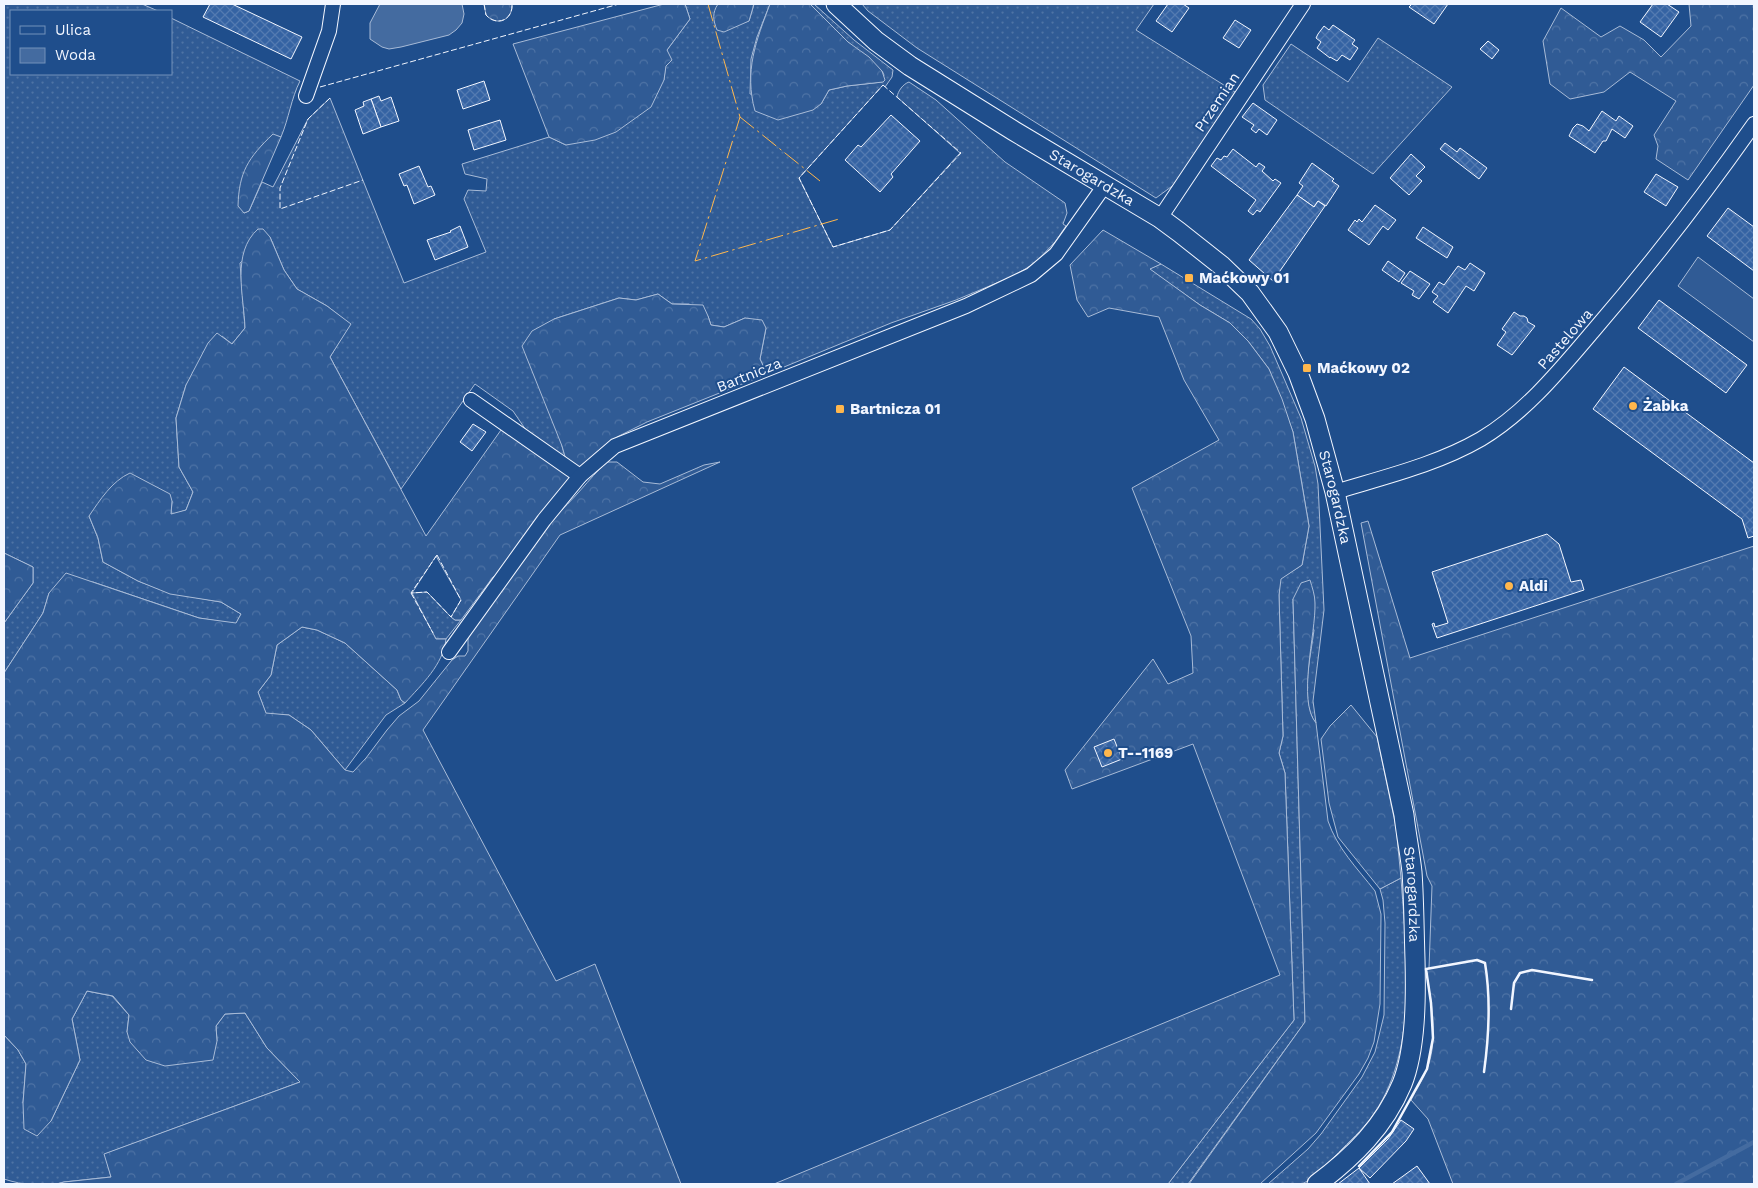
<svg xmlns="http://www.w3.org/2000/svg" width="1758" height="1188" viewBox="0 0 1758 1188" font-family="'Work Sans',sans-serif">
<style>
.grass{fill:url(#grass-dots);stroke:#a8bbd7}
.forest{fill:url(#forest-crowns);stroke:#a8bbd7}
.built{fill:#305b95;stroke:#a8bbd7}
.water{fill:#446ba0;stroke:#a8bbd7}
.lines{fill:none;stroke-linecap:round;stroke-linejoin:round}
.stream{stroke:#446ba0;stroke-width:4.5}
.building{fill:url(#building-cross-hatch);stroke:#f2f6ff}
.street-casing{stroke:#f2f6ff;stroke-width:16}
.secondary-casing{stroke:#f2f6ff;stroke-width:21}
.street{stroke:#1f4e8c;stroke-width:14}
.secondary{stroke:#1f4e8c;stroke-width:19}
.fence{stroke:#f2f6ff;stroke-width:1;stroke-dasharray:6 2.5;stroke-linecap:butt}
.wall{stroke:#f2f6ff;stroke-width:2.5}
.power{stroke:#ffb74d;stroke-width:1;stroke-dasharray:18 4 2.5 4;stroke-linecap:butt}
.poi-dot{fill:#ffb74d;stroke:#1f4e8c;stroke-width:2}
.labels{text-anchor:middle;stroke-width:4;stroke-linejoin:round;paint-order:stroke}
.street-label{font-size:15px;fill:#f2f6ff;stroke:#1f4e8c}
.poi-label{font-size:15px;font-weight:bold;fill:#f2f6ff;stroke:#1f4e8c;text-anchor:start}
</style>
<defs>
<pattern id="grass-dots" width="8" height="8" patternUnits="userSpaceOnUse" patternTransform="scale(1.25)"><rect width="8" height="8" fill="#305b95"/><path d="M2 2h.1M6 6h.1" fill="none" stroke="#4e73a5" stroke-width="1.8" stroke-linecap="round"/></pattern>
<pattern id="forest-crowns" width="20" height="18" patternUnits="userSpaceOnUse" patternTransform="scale(1.25)"><rect width="20" height="18" fill="#305b95"/><path d="M2 6a3 3 0 1 1 6 0M12 15a3 3 0 1 1 6 0" fill="none" stroke="#4e73a5"/></pattern>
<pattern id="building-cross-hatch" width="8" height="8" patternUnits="userSpaceOnUse" patternTransform="scale(1.25)"><rect width="8" height="8" fill="#3563a3"/><path d="M0 0l8 8M0 8l8-8" fill="none" stroke="#537ab1"/></pattern>
</defs>
<rect width="100%" height="100%" fill="#1f4e8c"/>
<g class="grass">
<path d="M4,4H142L158,11H11V74H171V18L300,81C291,99 289,118 281,137L273,135L261,146L244,213L249,211L262,182L273,187L308,119L330,98L404,283L486,252L464,199L468,190L486,191L487,179L465,174L462,164L549,137L566,145L664,80L667,50L690,19L685,4H718L717,5L742,23L749,21L754,4H770L757,37L751,59L750,94L821,104L829,90L847,86L882,82L884,75L882,71L848,42L810,4H814L854,40L893,70L892,77L885,87L883,85L799,178L833,247L890,230L960,153L897,97C898,91 903,84 909,82L936,100L1005,162L1065,203L1067,213L1063,224L1066,226L1055,242L1034,264L1011,277L956,300L891,323L767,374L760,359L766,328L745,318L724,327L711,325L708,316L689,304H672L658,294L636,300L619,298L554,319L562,446L566,460L532,439L513,411L475,384L401,489L330,357L350,324L327,306L297,289L284,270L270,237L240,263L245,328L232,344L222,336L186,385L176,418L179,467L193,492L186,510L171,515L172,501L89,516L98,538L103,562L138,581L170,593L221,602L241,614L236,624L199,618L93,582L49,593L43,613L4,673V623L33,583V567L4,553Z"/>
<path d="M862,4H1154L1136,30L1235,92L1175,184L1156,198L917,48L868,11Z"/>
<path d="M1378,38L1452,87L1373,174L1265,100L1263,85L1291,44L1348,82Z"/>
<path d="M1161,264L1251,319L1260,329L1270,346L1301,418L1315,466L1318,484L1324,610L1313,701L1316,723C1299,703 1311,655 1314,630L1293,599L1305,1022L1188,1184H1168L1294,1020L1285,773L1279,753L1283,736L1279,595L1280,579L1302,565L1309,526L1293,432L1269,369L1248,341L1230,323L1200,305L1149,269Z"/>
<path d="M427,592L451,617L455,620H461L446,639H436L411,593Z"/>
<path d="M302,627L317,630L345,643L397,690L401,700L405,703L386,715L345,770L311,730L289,715L266,714L258,692L271,675L277,645Z"/>
<path d="M1401,878C1406,952 1419,1046 1375,1112C1366,1126 1354,1137 1342,1149C1334,1157 1312,1180 1302,1184C1295,1187 1276,1184 1268,1184L1308,1149L1321,1134L1362,1077L1375,1052L1384,1015L1385,923L1383,900L1380,889Z"/>
<path d="M87,991L112,996L129,1015L127,1032L217,1041L216,1026L225,1014L245,1013L267,1048L300,1082L105,1154L111,1177L64,1182C46,1188 22,1185 4,1179V1035L18,1050L26,1064L23,1103L51,1121L80,1060L72,1019Z"/>
</g>
<g class="forest">
<path d="M484,4H512C513,20 497,27 486,15Z"/>
<path d="M664,4H685L690,19L667,50L672,60L666,66L664,80L651,107L616,132L595,140L566,145L549,137L513,44Z"/>
<path d="M718,4H754L749,21L724,32L717,30C713,20 712,13 718,4Z"/>
<path d="M770,4H810L848,42L869,57L882,71L885,80L883,82L847,86L829,90L821,104L813,110L778,120L755,111C744,71 756,41 770,4Z"/>
<path d="M1689,4H1754V85L1688,180L1656,159L1658,146L1654,135L1676,101L1630,72L1604,92L1570,99L1550,84L1543,41L1561,8L1601,37L1620,26L1644,40L1661,57L1691,26Z"/>
<path d="M273,134L281,137L249,211L244,213L238,206C239,172 248,158 273,134Z"/>
<path d="M258,229H263L270,237L284,270L297,289L327,306L351,324L330,357L426,536L501,430L568,472L569,478L504,571L493,577L461,620H455L451,617L461,600L436,556L412,593L436,639H446C443,665 422,684 405,703L401,700L397,690L345,643L317,630L302,627L277,645L271,675L258,692L266,713L289,715L311,730L345,770L353,772L366,758L387,730L399,716L419,701L452,660L458,656H465L468,651V636L553,517C574,501 588,479 607,462H617L643,482L660,484L704,465L720,462L560,535L423,730L556,981L595,964L681,1184H57L64,1182L111,1177L104,1154L300,1082L267,1048L245,1013L225,1014L216,1026L217,1041L213,1060L165,1066L146,1060L130,1042L127,1032L129,1015L113,996L87,991L72,1019L80,1060L51,1121L37,1136L24,1129L23,1103L26,1064L18,1050L4,1035V673L43,613L49,593L66,573L199,618L236,623L241,614L221,602L170,594L138,581L103,562L98,538L89,516C100,500 112,481 130,473L170,494L172,501L171,514L186,510L193,492L179,467L176,418L186,385L208,343L217,333L232,344L245,328C244,296 231,253 258,229Z"/>
<path d="M1103,230L1161,264L1150,269L1200,305L1230,323L1248,341L1269,369L1282,399L1293,432L1309,526L1302,565L1281,579L1279,595L1283,736L1279,753L1285,773L1294,1020L1168,1184H774L1280,975L1193,744L1072,789L1065,770L1153,659L1168,684L1193,673L1191,636L1132,488L1219,440L1184,380L1159,317L1109,308L1088,317L1077,300L1070,265Z"/>
<path d="M658,294L672,304L703,305L708,316L711,325L724,327L745,318L762,320L766,328L760,359L767,374L647,422L617,437L586,464L578,468L566,460L562,446L522,346L532,331L554,319L619,298L636,300Z"/>
<path d="M1368,521L1410,658L1754,546V1184H1453L1428,1119L1411,1100C1416,1090 1423,1080 1427,1069C1439,1038 1431,1001 1426,969L1429,968L1432,886L1427,876L1361,523Z"/>
<path d="M4,553L33,567V583L4,623Z"/>
<path d="M1310,580C1312,587 1315,595 1315,603C1316,633 1297,701 1316,723L1328,821C1337,848 1357,868 1375,891L1381,914L1380,1004L1374,1042L1368,1058L1359,1074L1316,1133L1260,1184H1189L1305,1022L1293,599L1301,583Z"/>
<path d="M1351,705L1377,737L1396,827L1401,878L1380,889L1338,837L1329,803L1321,739L1330,726Z"/>
</g>
<path class="built" d="M1698,257L1754,299V342L1678,286Z"/>
<path class="water" d="M380,4H462L464,14L462,23L456,30L449,35L401,47L389,49L382,47L370,39V23Z"/>
<g class="lines">
<path class="stream" d="M1676,1184L1754,1142"/>
</g>
<g class="building">
<path d="M210,4H232L302,37L291,59L203,17Z"/>
<path d="M1168,4H1183L1189,8L1172,32L1156,21Z"/>
<path d="M1412,4H1448L1434,24L1409,7Z"/>
<path d="M1653,4H1667L1679,12L1661,37L1640,22Z"/>
<path d="M1235,20L1251,30L1239,48L1223,38Z"/>
<path d="M1333,25L1355,40L1352,44L1358,48L1350,60L1342,55L1337,61L1330,57V58L1317,48L1321,42L1316,38L1318,34L1324,26L1329,30Z"/>
<path d="M1488,41L1499,50L1492,59L1480,49Z"/>
<path d="M484,81L490,100L463,109L457,90Z"/>
<path d="M379,96L381,101L391,97L399,121L381,127L371,99Z"/>
<path d="M371,99L381,127L363,134L355,110L364,106L363,102Z"/>
<path d="M1253,103L1277,120L1267,135L1259,129L1256,133L1251,129L1254,125L1242,117Z"/>
<path d="M1602,111L1616,121L1619,116L1633,126L1625,138L1612,129L1606,141H1603L1595,153L1569,136L1573,128L1577,124L1583,126L1589,131Z"/>
<path d="M891,115L920,141L891,174L893,177L880,192L845,160L858,145L861,147Z"/>
<path d="M500,120L506,140L474,150L468,130Z"/>
<path d="M1445,143L1457,152L1460,148L1487,168L1479,179L1440,149Z"/>
<path d="M1233,149L1256,167L1259,163L1265,167L1262,171L1273,181L1275,179L1281,183L1260,212L1257,210L1253,215L1248,211L1256,200L1211,166L1217,158L1221,160L1224,156L1227,157Z"/>
<path d="M1411,154L1425,167L1416,176L1422,181L1409,195L1390,178Z"/>
<path d="M1312,163L1334,179L1332,181L1339,186L1326,206L1318,201L1314,207L1297,195L1303,186L1299,183Z"/>
<path d="M419,166L428,187L431,186L435,195L414,204L407,185L404,186L399,174Z"/>
<path d="M1656,174L1678,187L1666,206L1644,192Z"/>
<path d="M1297,195L1314,207L1318,201L1325,206L1273,281L1249,260Z"/>
<path d="M1375,205L1396,220L1388,230L1383,226L1369,245L1348,230L1355,220L1357,222L1359,219L1362,222Z"/>
<path d="M1728,208L1754,227V271L1707,236Z"/>
<path d="M460,226L468,247L435,260L427,240L451,232L450,231Z"/>
<path d="M1423,227L1453,247L1447,258L1416,238Z"/>
<path d="M1388,261L1405,273L1399,282L1382,270Z"/>
<path d="M1470,263L1485,273L1474,291L1466,286L1448,313L1433,302L1438,296L1432,292L1439,282L1444,285L1458,266L1465,270Z"/>
<path d="M1410,271L1430,284L1419,299L1412,295L1414,291L1401,283Z"/>
<path d="M1659,300L1747,365L1726,393L1638,328Z"/>
<path d="M1514,312L1520,316H1524L1527,318L1528,322L1535,326L1512,355L1497,345L1506,332L1502,329Z"/>
<path d="M1624,367L1754,463V536L1748,538L1742,519L1593,409Z"/>
<path d="M473,424L486,432L472,451L460,442Z"/>
<path d="M1547,534L1559,544L1571,582L1581,580L1584,590L1437,638L1432,624L1434,623L1435,627L1448,623L1432,572Z"/>
<path d="M1114,739L1122,759L1102,767L1094,747Z"/>
<path d="M1401,1120L1414,1129L1406,1141L1370,1178L1359,1168L1388,1139Z"/>
<path d="M1417,1166L1430,1184H1392Z"/>
<path d="M1359,1168L1370,1184H1338Z"/>
</g>
<g class="lines">
<g class="street-casing">
<g id="street">
<path d="M306,96L329,31L333,4"/>
<path d="M1160,218L1303,4"/>
<path d="M471,400L580,476"/>
<path d="M1335,492C1384,477 1436,465 1481,439C1526,412 1560,370 1594,330C1651,264 1704,195 1754,124"/>
<path d="M449,652L544,520L580,476L615,446L966,306L1031,275L1056,254L1105,185"/>
</g>
</g>
<g class="secondary-casing">
<g id="secondary">
<path id="s1" d="M836,4L876,41L910,66L1014,131L1160,218L1179,232L1222,266L1250,293L1278,332L1298,373L1315,419L1335,492L1404,815C1406,834 1410,853 1412,872C1414,901 1414,930 1415,959C1416,997 1416,1049 1402,1084C1384,1127 1353,1157 1317,1184"/>
</g>
</g>
<use href="#street" class="street"/>
<use href="#secondary" class="secondary"/>
<g class="fence">
<path d="M484,4L486,15C497,27 513,20 512,4"/>
<path d="M883,85L961,153L890,230L833,247L799,178Z"/>
<path d="M320,87L619,4"/>
<path d="M330,98L308,119L280,188V209L363,180"/>
<path d="M437,555L461,600L451,617L427,592L411,593Z"/>
<path d="M411,593L433,633"/>
</g>
<g class="wall">
<path d="M1511,1009L1514,983L1520,973L1532,970L1592,980"/>
<path d="M1359,1166L1392,1132L1427,1069L1433,1038L1431,1003L1426,969L1477,960L1485,963C1491,999 1489,1036 1484,1072"/>
</g>
<g class="power">
<path d="M708,4L740,117L695,261L839,219"/>
<path d="M740,117L820,181"/>
</g>
</g>
<g class="poi-dot">
<rect x="1184" y="273" width="10" height="10" rx="2.5"/>
<rect x="1302" y="363" width="10" height="10" rx="2.5"/>
<circle cx="1633" cy="406" r="5"/>
<rect x="835" y="404" width="10" height="10" rx="2.5"/>
<circle cx="1509" cy="586" r="5"/>
<circle cx="1108" cy="753" r="5"/>
</g>
<g class="labels">
<g class="street-label">
<text transform="translate(1217 102) rotate(-56)" y="5">Przemian</text>
<text dy="5" stroke="none"><textPath href="#s1" startOffset="310">Starogardzka</textPath></text>
<text transform="translate(1565 339) rotate(-49)" y="5">Pastelowa</text>
<text transform="translate(749 375) rotate(-22)" y="5">Bartnicza</text>
<text dy="5" stroke="none"><textPath href="#s1" startOffset="730">Starogardzka</textPath></text>
<text dy="5" stroke="none"><textPath href="#s1" startOffset="1135">Starogardzka</textPath></text>
</g>
<g class="poi-label">
<text x="1199" y="283">Maćkowy 01</text>
<text x="1317" y="373">Maćkowy 02</text>
<text x="1643" y="411">Żabka</text>
<text x="850" y="414">Bartnicza 01</text>
<text x="1519" y="591">Aldi</text>
<text x="1118" y="758">T--1169</text>
</g>
</g>
<rect width="1758" height="1188" fill="none" stroke="#f2f6ff" stroke-width="10"/>
<rect x="10" y="10" width="162" height="65" fill="#1f4e8c" stroke="#7391ba"/>
<rect x="20" y="26" width="25" height="8" fill="#1f4e8c" stroke="#7391ba"/>
<text x="55" y="35" font-size="15" fill="#f2f6ff">Ulica</text>
<rect x="20" y="48" width="25" height="15" fill="#446ba0" stroke="#7391ba"/>
<text x="55" y="60" font-size="15" fill="#f2f6ff">Woda</text>
</svg>
